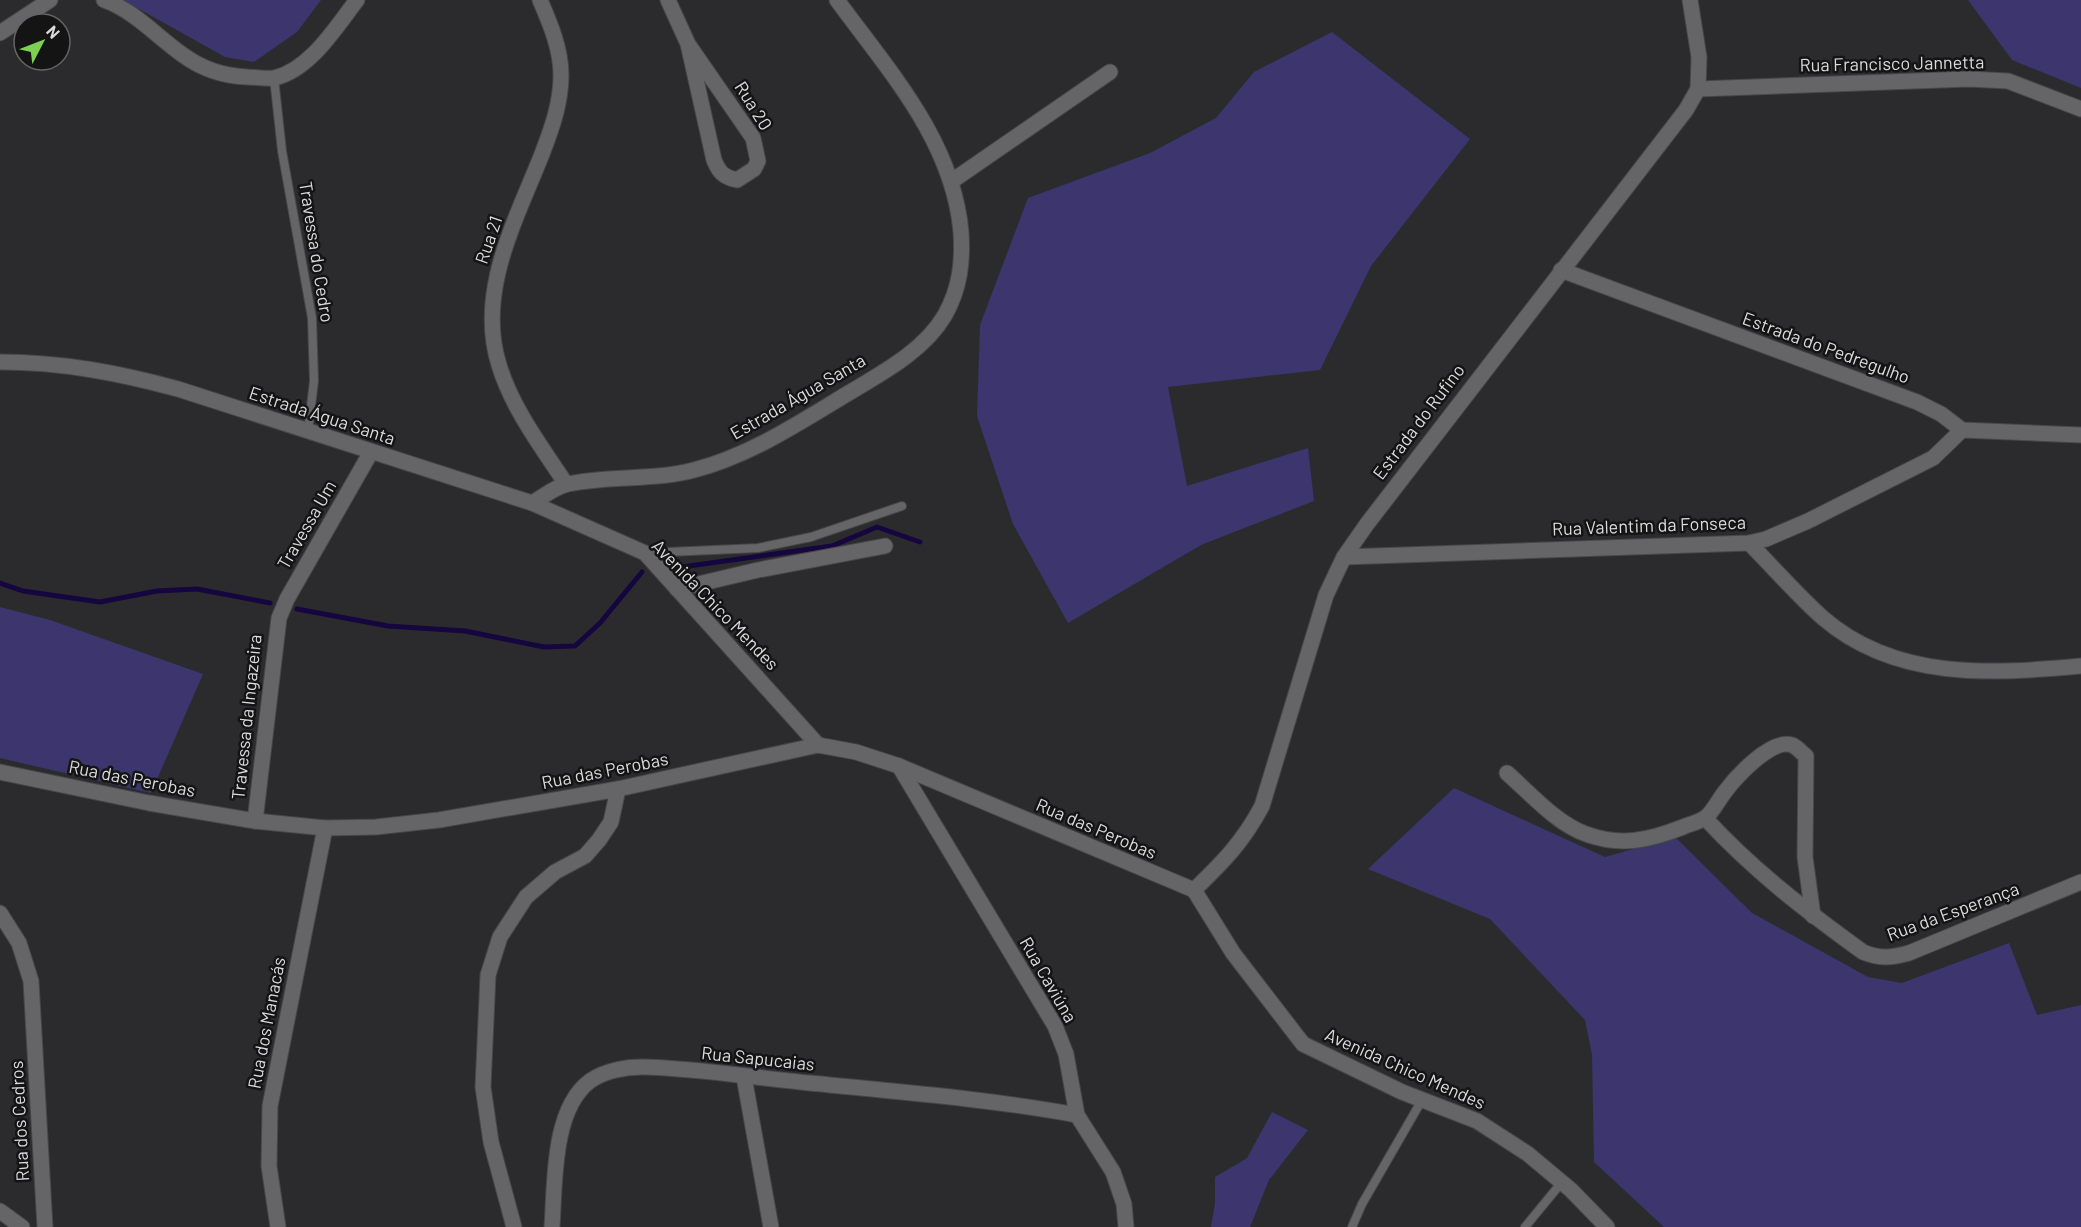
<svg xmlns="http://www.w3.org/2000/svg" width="2081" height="1227" viewBox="0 0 2081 1227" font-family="Barlow,sans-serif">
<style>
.green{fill:#3c356e}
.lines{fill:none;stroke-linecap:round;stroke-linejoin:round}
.stream{stroke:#16063f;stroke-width:5}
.service-casing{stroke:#47474a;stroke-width:10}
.minor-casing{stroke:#47474a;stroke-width:17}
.tertiary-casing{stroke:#47474a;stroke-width:17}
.service{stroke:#656567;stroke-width:8}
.minor{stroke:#656567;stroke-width:15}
.tertiary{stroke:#656567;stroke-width:15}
.labels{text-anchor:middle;stroke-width:5;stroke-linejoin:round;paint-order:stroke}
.street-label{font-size:18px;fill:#dbdbdd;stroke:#141415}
</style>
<rect width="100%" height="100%" fill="#2b2b2e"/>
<g class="green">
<path d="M123,0H321L297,32L254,62L225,57Z"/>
<path d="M1968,0H2081V88L2012,60Z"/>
<path d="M1332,32L1470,139L1371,266L1320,370L1168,387L1187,486L1308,448L1314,501L1201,545L1068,623L1013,524L977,416L980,325L1028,198L1150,153L1216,118L1254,72Z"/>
<path d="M0,607L50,620L203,674L151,793L0,758Z"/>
<path d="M1454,788L1605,857L1675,837L1752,913L1868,977L1902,983L2009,943L2037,1015L2081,1005V1227H1664L1594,1162L1592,1055L1585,1020L1490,919L1368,869Z"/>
<path d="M1272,1112L1308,1130L1269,1180L1250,1227H1211L1215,1203V1177L1247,1158Z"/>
</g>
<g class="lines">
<g class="stream">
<path d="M675,568L832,546L877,527L920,542"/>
<path d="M0,583L23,591L100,602L157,591L197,589L270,603"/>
<path d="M297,609L388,626L465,631L544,647L575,646L600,623L642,572"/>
</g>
<g class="service-casing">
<g id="service">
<path d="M274,78L282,151L312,318L314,381L308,431"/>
<path d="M645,553L758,548L811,537L902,506"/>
<path d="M1352,1227L1362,1204L1422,1100"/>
<path d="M1525,1227L1562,1182"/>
</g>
</g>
<g class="minor-casing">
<g id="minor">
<path d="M104,0C135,11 156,36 183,55C202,69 223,76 247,77C255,77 266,79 274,78C310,70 336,27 357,0"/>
<path d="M540,0C550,23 561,49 561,75C561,103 552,128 542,154C516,220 476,292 499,365C512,408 541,446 566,484"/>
<path d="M668,0L688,44L753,138L758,161L754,169L737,180C723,177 719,172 714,160L688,44"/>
<path d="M0,33L50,0"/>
<path d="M1698,89L1969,79L2008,81L2081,109"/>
<path d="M952,181L1110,72"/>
<path d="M1561,270L1917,402L1941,414L1962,430L2081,435"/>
<path d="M0,362C62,362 119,373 178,389L532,503C543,497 556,486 568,484C609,475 653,481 694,470C749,456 799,423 847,394C882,373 924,351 945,315C960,288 963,262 961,232C953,141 889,71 837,0"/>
<path d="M532,503L645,553L818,745"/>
<path d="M1749,543C1774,568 1797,595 1823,618C1896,681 1992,674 2081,666"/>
<path d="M1344,557L1749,543L1766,539L1808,521L1933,458L1962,430"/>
<path d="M677,589L758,570L885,546"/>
<path d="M899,766L1055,1026L1066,1054L1077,1115L1113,1172L1124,1204L1126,1227"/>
<path d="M1507,773C1531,794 1557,824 1586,834C1621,847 1650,840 1683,827C1690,824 1699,822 1705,818C1712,813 1718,801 1724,793C1735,778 1771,738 1792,745C1797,747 1802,753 1806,756L1805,857L1813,916"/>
<path d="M1705,818C1753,870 1806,911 1863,952C1880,959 1891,958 1909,953L2081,882"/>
<path d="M255,821L279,618L287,599L371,452"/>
<path d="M0,913L19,943L31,981L45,1227"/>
<path d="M744,1077L771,1227"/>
<path d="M0,1211L22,1227"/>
<path d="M278,1227L269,1166L270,1106L325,828"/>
<path d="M514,1227L491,1142L483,1087L488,975L500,937L526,897L555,872L585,856L599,840L611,822L618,789"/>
<path d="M552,1227C555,1184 552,1109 590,1081C604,1071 625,1067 642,1067C698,1068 755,1078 810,1083C900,1092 989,1099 1077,1115"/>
</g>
</g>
<g class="tertiary-casing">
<g id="tertiary">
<path d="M0,772L149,803L255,821L325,828L376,827L439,820L618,789L818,745L856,752L899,766L1194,890"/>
<path d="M1194,890C1223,862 1243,842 1262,806L1326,595L1344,557L1367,524L1686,110L1698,89L1699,57L1690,0"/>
<path d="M1194,890L1233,953L1303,1044L1402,1092L1477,1121L1528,1154L1571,1190L1607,1227"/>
</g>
</g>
<use href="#service" class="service"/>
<use href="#minor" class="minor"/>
<use href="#tertiary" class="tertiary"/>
</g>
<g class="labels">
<g class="street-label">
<text transform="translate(1892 64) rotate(-1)" y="6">Rua Francisco Jannetta</text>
<text transform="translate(753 106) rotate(58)" y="6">Rua 20</text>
<text transform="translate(489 240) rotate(-71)" y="6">Rua 21</text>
<text transform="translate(316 252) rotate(81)" y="6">Travessa do Cedro</text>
<text transform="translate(1826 348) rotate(20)" y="6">Estrada do Pedregulho</text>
<text transform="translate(798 397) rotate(-30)" y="6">Estrada Água Santa</text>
<text transform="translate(322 416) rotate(18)" y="6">Estrada Água Santa</text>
<text transform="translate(1419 422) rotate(-53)" y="6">Estrada do Rufino</text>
<text transform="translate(307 525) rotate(-60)" y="6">Travessa Um</text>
<text transform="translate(1649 526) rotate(-2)" y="6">Rua Valentim da Fonseca</text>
<text transform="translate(715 605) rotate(46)" y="6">Avenida Chico Mendes</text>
<text transform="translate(247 717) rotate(-84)" y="6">Travessa da Ingazeira</text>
<text transform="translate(605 771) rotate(-11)" y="6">Rua das Perobas</text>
<text transform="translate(132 779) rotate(11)" y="6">Rua das Perobas</text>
<text transform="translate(1096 829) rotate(23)" y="6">Rua das Perobas</text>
<text transform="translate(1953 912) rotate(-20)" y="6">Rua da Esperança</text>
<text transform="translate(1048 980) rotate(60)" y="6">Rua Caviúna</text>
<text transform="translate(267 1023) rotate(-79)" y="6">Rua dos Manacás</text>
<text transform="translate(758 1059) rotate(6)" y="6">Rua Sapucaias</text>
<text transform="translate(1405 1069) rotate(24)" y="6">Avenida Chico Mendes</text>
<text transform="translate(20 1121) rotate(-93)" y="6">Rua dos Cedros</text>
</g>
</g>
<g transform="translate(42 42) rotate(48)"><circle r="28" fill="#141415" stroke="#646465" stroke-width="1.5"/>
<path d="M0-4.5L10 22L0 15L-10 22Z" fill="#7ed053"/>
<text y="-9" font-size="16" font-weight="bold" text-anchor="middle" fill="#dbdbdd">N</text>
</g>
</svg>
